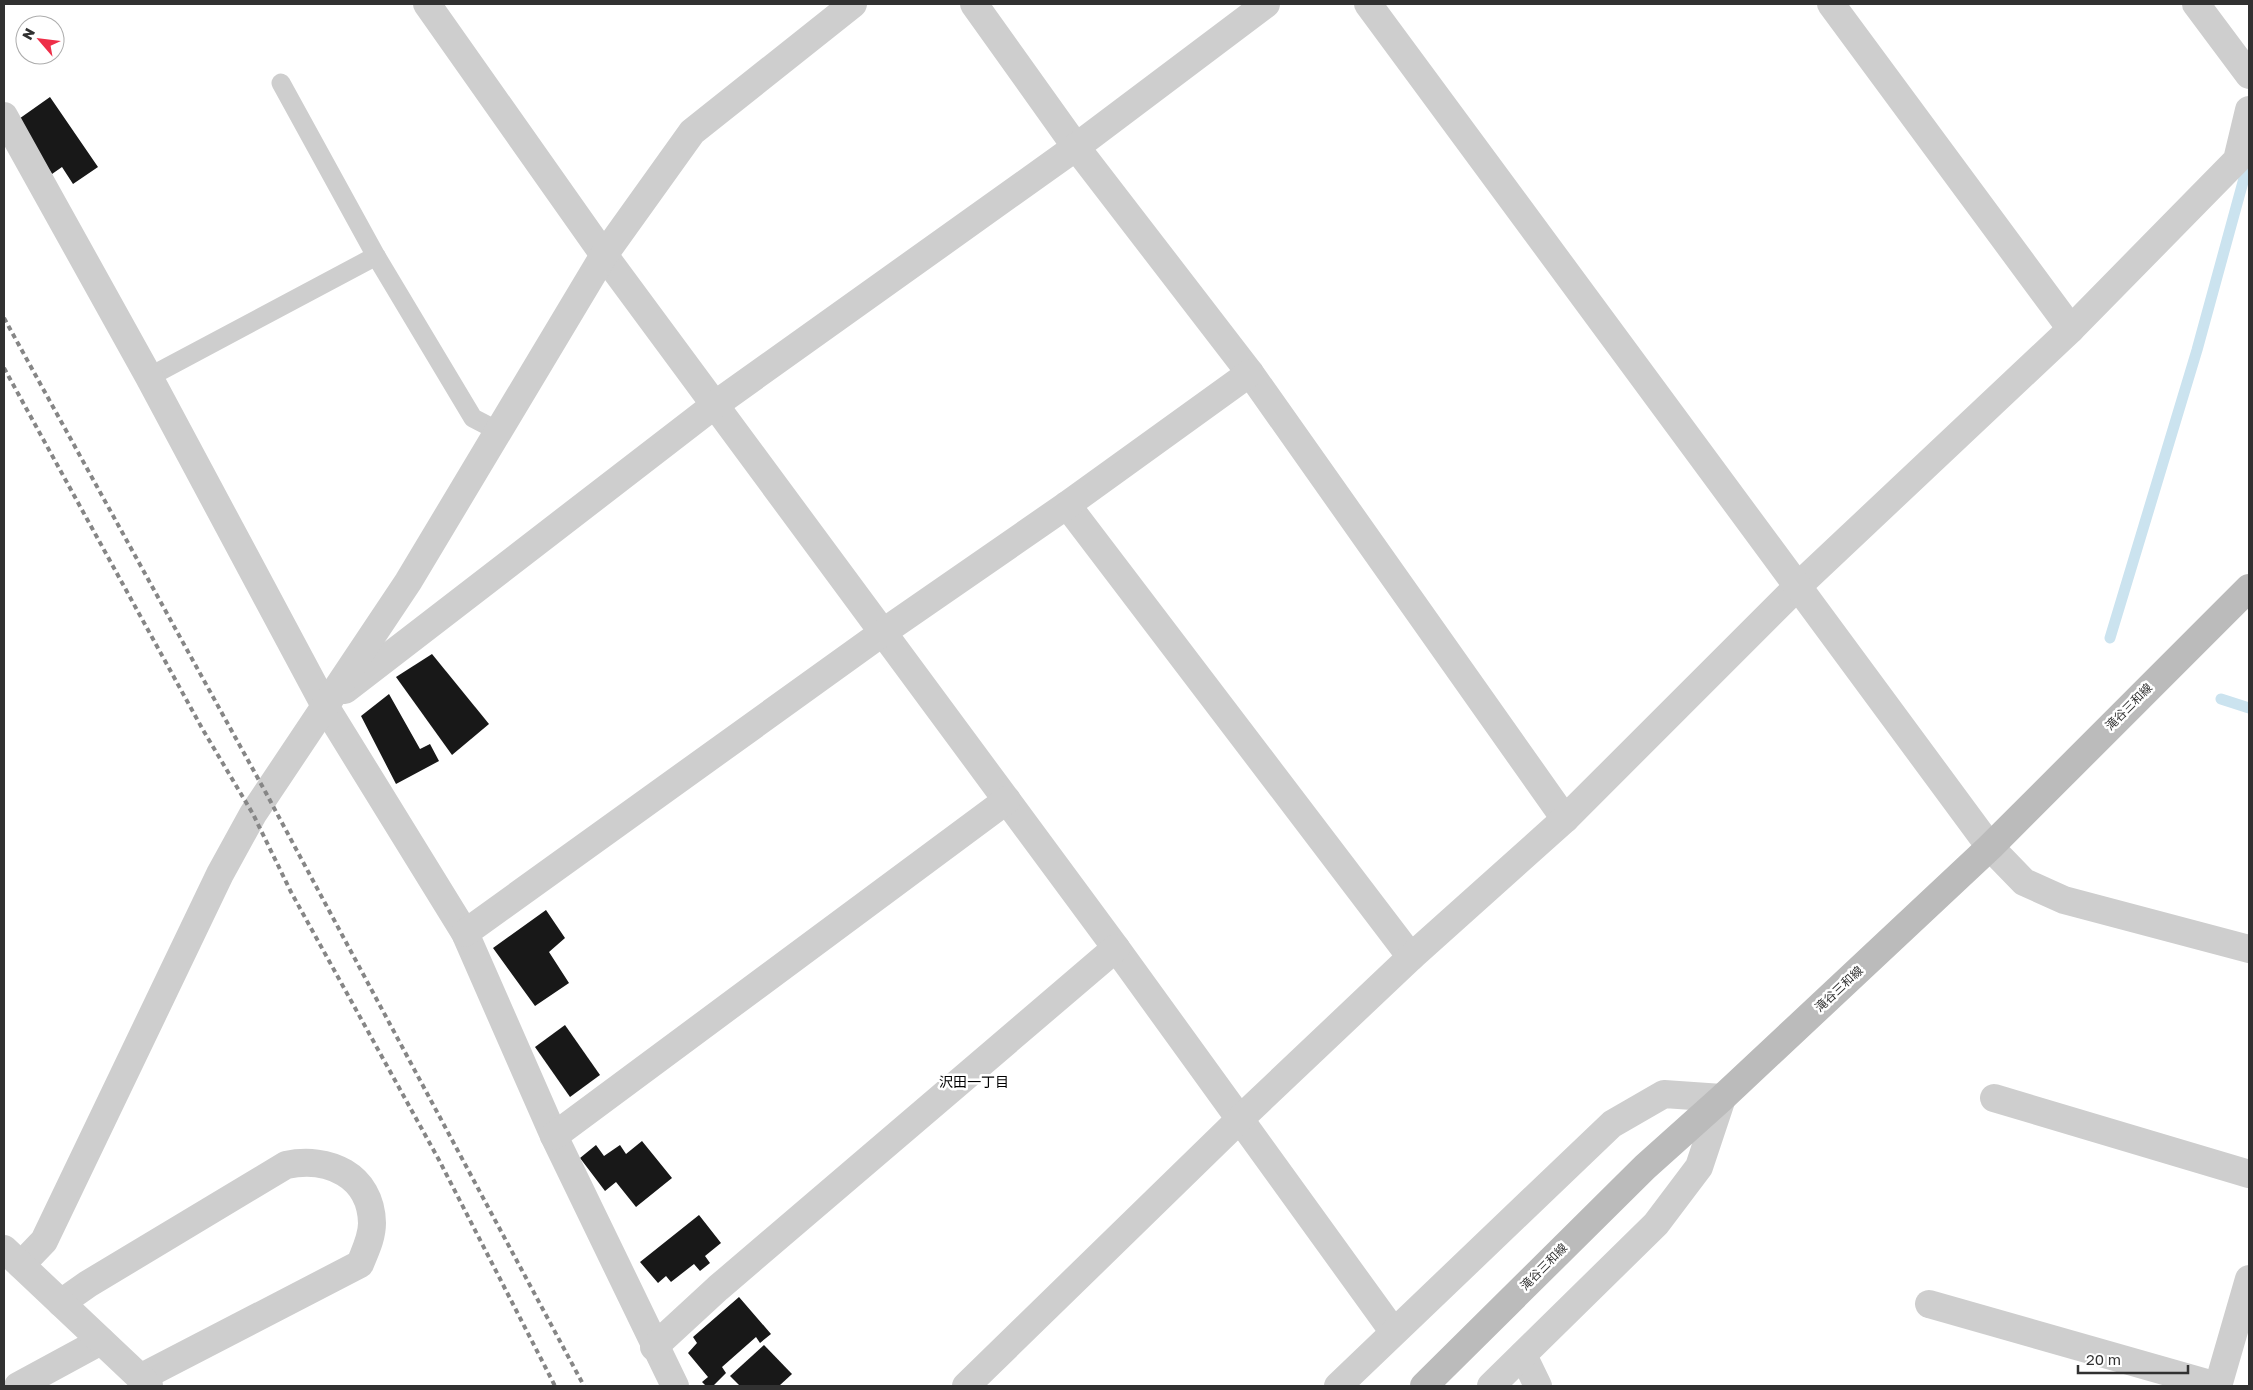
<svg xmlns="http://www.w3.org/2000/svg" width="2253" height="1390" viewBox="0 0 2253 1390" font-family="'Golos Text','Noto Sans JP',sans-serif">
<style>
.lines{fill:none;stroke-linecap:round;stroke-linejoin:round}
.stream{stroke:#cbe3ef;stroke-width:11}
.building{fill:#181818}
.service{stroke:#cecece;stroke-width:19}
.minor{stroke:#cecece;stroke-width:28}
.tertiary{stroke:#cecece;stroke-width:28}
.secondary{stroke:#bbb;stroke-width:28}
.rail{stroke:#868686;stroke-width:4;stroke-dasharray:5 4;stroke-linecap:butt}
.labels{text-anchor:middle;stroke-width:5;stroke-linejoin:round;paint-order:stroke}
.street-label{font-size:12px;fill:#313131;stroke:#fff}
.neighbourhood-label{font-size:14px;fill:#000;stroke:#fff}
</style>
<rect width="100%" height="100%" fill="#fff"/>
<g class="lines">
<g class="stream">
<path d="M2110,638L2197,350L2249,160"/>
<path d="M2221,699L2249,708"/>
</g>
</g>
<g class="building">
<path d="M50,97L98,167L73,184L62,167L52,174L16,121Z"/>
<path d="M432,654L489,724L452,755L396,677Z"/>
<path d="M389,694L420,749L430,744L439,761L396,784L361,716Z"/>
<path d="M546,910L565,938L549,952L569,983L535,1006L493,948Z"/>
<path d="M565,1025L600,1075L570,1097L535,1047Z"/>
<path d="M642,1141L672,1178L636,1207L616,1182L605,1191L580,1158L596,1145L604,1156L620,1145L626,1154Z"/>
<path d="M699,1215L721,1243L705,1256L710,1263L700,1271L694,1264L671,1282L666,1276L658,1283L640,1262Z"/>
<path d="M739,1297L771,1334L760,1343L756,1337L722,1367L726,1373L713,1386H706L702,1382L708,1377L688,1353L697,1343L693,1337Z"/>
<path d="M764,1345L792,1374L779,1386H740L730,1376Z"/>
</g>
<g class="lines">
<g class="service">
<path d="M281,83L376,256L473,418L498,431"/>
<path d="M149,377L376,256"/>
</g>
<g class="minor">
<path d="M427,4L604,255L1116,948L1393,1331"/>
<path d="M974,4L1076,147L1250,373L1565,819"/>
<path d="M1831,4L2071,329"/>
<path d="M2196,4L2249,75"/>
<path d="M4,116L149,377L325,706L465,933L554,1136L675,1386"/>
<path d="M1067,505L1411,957"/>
<path d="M345,690L716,404L1076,147L1266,4"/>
<path d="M1990,847L2024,882L2064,900L2249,949"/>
<path d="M465,933L882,633L1067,505L1250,373"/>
<path d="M1994,1098L2249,1174"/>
<path d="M554,1136L1007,800"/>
<path d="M21,1265L44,1241L220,874L253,814L408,582L604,255L692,132L853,4"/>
<path d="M61,1303L88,1284L286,1165C328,1156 371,1175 372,1223C372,1238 365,1251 360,1264L140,1378"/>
<path d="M1929,1304L2217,1386"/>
<path d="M654,1347L718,1288L1116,948"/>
<path d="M1523,1355L1538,1386"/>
<path d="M18,1386L101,1341"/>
<path d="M966,1386L1240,1119L1411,957L1565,819L1797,587L2071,329L2237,160L2249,110"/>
<path d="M1338,1386L1612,1124L1664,1094L1722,1098L1699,1167L1656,1224L1491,1386"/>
<path d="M2218,1386L2249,1279"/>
</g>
<g class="tertiary">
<path d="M1368,4L1990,847"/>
<path d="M4,1249L149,1386"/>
</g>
<path class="secondary" d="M1424,1386L1645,1167L1722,1098L1990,847L2249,588"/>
<g class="rail">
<path d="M4,318L266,793L584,1386"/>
<path d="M4,368L203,730L253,814L291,892L439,1160L555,1386"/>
</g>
</g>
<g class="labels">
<g class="street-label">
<text transform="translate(2129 707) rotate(-45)" y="4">滝谷三和線</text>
<text transform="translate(1839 989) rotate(-43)" y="4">滝谷三和線</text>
<text transform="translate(1544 1267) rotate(-45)" y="4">滝谷三和線</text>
</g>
<g class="neighbourhood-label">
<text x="974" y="1087">沢田一丁目</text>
</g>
</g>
<rect width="2253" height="1390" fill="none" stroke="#313131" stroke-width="10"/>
<g transform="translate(40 40) rotate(298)"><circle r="24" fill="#ffffff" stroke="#adadad"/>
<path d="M0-4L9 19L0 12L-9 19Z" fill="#ee2e48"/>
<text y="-8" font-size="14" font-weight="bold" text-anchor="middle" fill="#313131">N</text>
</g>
<path d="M2078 1365v8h110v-8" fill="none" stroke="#313131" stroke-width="2.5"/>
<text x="2086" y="1365" font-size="15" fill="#313131" stroke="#ffffff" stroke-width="4" paint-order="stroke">20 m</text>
</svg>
